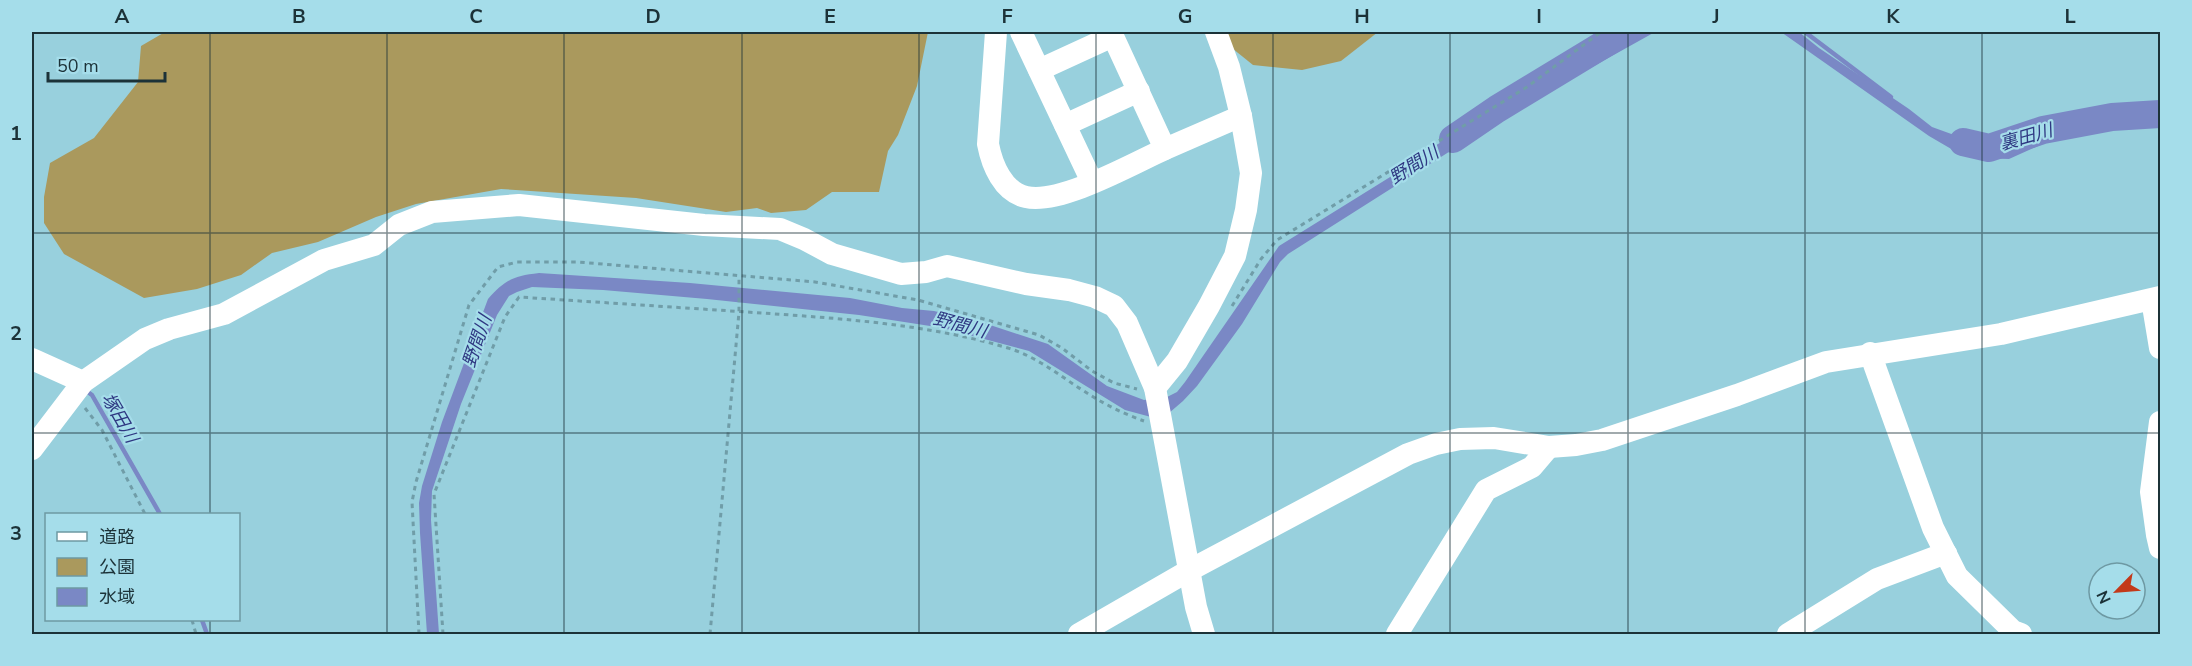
<svg xmlns="http://www.w3.org/2000/svg" width="2192" height="666" viewBox="0 0 2192 666" font-family="'Nunito Sans','Noto Sans JP',sans-serif">
<style>
.green{fill:#aa995d}
.water{fill:#7a88c5}
.lines{fill:none;stroke-linecap:round;stroke-linejoin:round}
.stream{stroke:#7a88c5;stroke-width:4.5}
.river{stroke:#7a88c5;stroke-width:28}
.path{stroke:#709da8;stroke-width:3;stroke-dasharray:4.5 4.5;stroke-linecap:butt}
.minor{stroke:#fff;stroke-width:22}
.grid{fill:none;stroke:#1c3238;stroke-width:1.5;stroke-opacity:0.55}
.labels{text-anchor:middle;stroke-width:4.5;stroke-linejoin:round;paint-order:stroke}
.water-label{font-size:18px;font-style:italic;fill:#2f3882;stroke:#a5ddea}
.neatline{fill:none;stroke:#1c3238;stroke-width:2}
.grid-label{font-size:20px;text-anchor:middle;font-weight:bold;fill:#1c3238}
</style>
<rect width="100%" height="100%" fill="#98d0dd"/>
<g class="green">
<path d="M165,32H928L917,86L898,135L888,151L879,192H832L806,210L771,213L757,208L726,212L636,198L501,189L416,204L376,217L318,242L272,253L241,275L197,289L144,298L64,254L44,223V197L50,163L94,138L138,82L141,46Z"/>
<path d="M1212,32H1378L1341,61L1302,70L1253,65Z"/>
</g>
<g class="water">
<path d="M1632,32H1655L1515,110L1288,254L1280,262L1242,324L1197,386L1183,401L1169,413L1151,417L1125,410L1029,351L943,328L859,315L707,299L603,290L532,287L517,292L509,296L497,315L461,404L432,491L431,520L439,634H427L420,533L419,503L422,486L442,422L488,299C505,280 513,276 539,273L690,283L850,298L902,308L934,311L984,323L1048,344L1107,386L1144,400L1167,397L1177,392L1185,382L1279,246L1403,169L1419,155Z"/>
<path d="M1781,32H1799L1819,48L1909,109L1932,127L1968,140L2007,145L2080,119L2099,115L2148,109L2160,113V118L2145,116L2092,122L2009,159L1976,158L1953,150L1929,136Z"/>
</g>
<g class="lines">
<g class="stream">
<path d="M1805,32L1891,97"/>
<path d="M85,390L92,395L160,514"/>
<path d="M202,620L207,634"/>
</g>
<g class="river">
<path d="M1453,139L1497,109L1624,32"/>
<path d="M1963,142L1989,148L2043,130L2112,117L2160,114"/>
</g>
<g class="path">
<path d="M1232,306L1261,259L1277,240L1527,87L1601,32"/>
<path d="M85,408L102,430L145,514"/>
<path d="M192,620L196,634"/>
<path d="M419,634L412,502L416,482L469,305L498,267L517,262H578L815,282L918,300L1039,335L1062,348L1092,371L1114,383L1137,389"/>
<path d="M443,634L434,494L505,317L519,297C595,302 671,307 747,312C833,318 924,323 1008,348C1038,357 1061,377 1087,393C1104,404 1124,414 1144,421"/>
<path d="M710,634L739,312V276"/>
</g>
<g class="minor">
<path d="M996,32L988,144C992,165 1003,192 1026,197C1060,205 1132,164 1165,149C1190,138 1216,127 1241,116"/>
<path d="M1021,32L1092,182"/>
<path d="M1111,32L1165,149"/>
<path d="M1039,70L1113,36"/>
<path d="M1065,125L1139,91"/>
<path d="M2152,300L2160,348"/>
<path d="M1870,353L1933,528L1957,576L2013,631L2021,634"/>
<path d="M32,359L83,382"/>
<path d="M1155,388L1177,361L1209,306L1235,256L1246,210L1251,173L1241,116L1229,67L1216,32"/>
<path d="M2160,422L2151,492L2157,535L2160,548"/>
<path d="M32,449L83,382L145,339L169,329L224,314L324,260L374,245L399,225L432,212L519,205L704,225L780,229L804,239L832,254L901,274L926,272L947,266L1026,284L1069,290L1095,297L1114,306L1127,323L1155,388L1196,607L1204,634"/>
<path d="M1079,634L1190,570L1408,454L1436,444L1460,439L1494,438L1549,447L1576,445L1602,440L1737,395L1826,362L2001,334L2160,297"/>
<path d="M1397,634L1486,490L1532,467L1549,447"/>
<path d="M1788,634L1877,579L1946,553"/>
</g>
</g>
<path class="grid" d="M210,32V514M387,32V634M564,32V634M742,32V634M919,32V634M1096,32V634M1273,32V634M1450,32V634M1628,32V634M1805,32V634M1982,32V634M32,233H2160M32,433H2160M210,620V634"/>
<g class="labels">
<g class="water-label">
<text transform="translate(2026 137) rotate(-16)" y="6">裏田川</text>
<text transform="translate(1414 165) rotate(-32)" y="6">野間川</text>
<text transform="translate(960 325) rotate(15)" y="6">野間川</text>
<text transform="translate(477 341) rotate(-71)" y="6">野間川</text>
<text transform="translate(120 418) rotate(60)" y="6">塚田川</text>
</g>
</g>
<rect width="2192" height="666" fill="none" stroke="#a5ddea" stroke-width="66"/>
<rect x="45" y="513" width="195" height="108" fill="#a5ddea" stroke="#6e99a3" stroke-width="1.5"/>
<rect x="57" y="532" width="30" height="9" fill="#ffffff" stroke="#6e99a3" stroke-width="1.5"/>
<text x="99" y="543" font-size="18" fill="#1c3238">道路</text>
<rect x="57" y="558" width="30" height="18" fill="#aa995d" stroke="#6e99a3" stroke-width="1.5"/>
<text x="99" y="573" font-size="18" fill="#1c3238">公園</text>
<rect x="57" y="588" width="30" height="18" fill="#7a88c5" stroke="#6e99a3" stroke-width="1.5"/>
<text x="99" y="603" font-size="18" fill="#1c3238">水域</text>
<g transform="translate(2117 591) rotate(245)"><circle r="28" fill="#a5ddea" stroke="#6e99a3" stroke-width="1.5"/>
<path d="M0-4.5L10 22L0 15L-10 22Z" fill="#c3391a"/>
<text y="-9" font-size="16" font-weight="bold" text-anchor="middle" fill="#1c3238">N</text>
</g>
<path d="M48 72v9h117v-9" fill="none" stroke="#1c3238" stroke-width="3"/>
<text x="57" y="72" font-size="18" fill="#1c3238" stroke="#a5ddea" stroke-width="4.5" paint-order="stroke">50 m</text>
<rect x="33" y="33" width="2126" height="600" class="neatline"/>
<g class="grid-label">
<text x="122" y="23">A</text>
<text x="299" y="23">B</text>
<text x="476" y="23">C</text>
<text x="653" y="23">D</text>
<text x="830" y="23">E</text>
<text x="1007" y="23">F</text>
<text x="1185" y="23">G</text>
<text x="1362" y="23">H</text>
<text x="1539" y="23">I</text>
<text x="1716" y="23">J</text>
<text x="1893" y="23">K</text>
<text x="2070" y="23">L</text>
<text x="16" y="140">1</text>
<text x="16" y="340">2</text>
<text x="16" y="540">3</text>
</g>
</svg>
